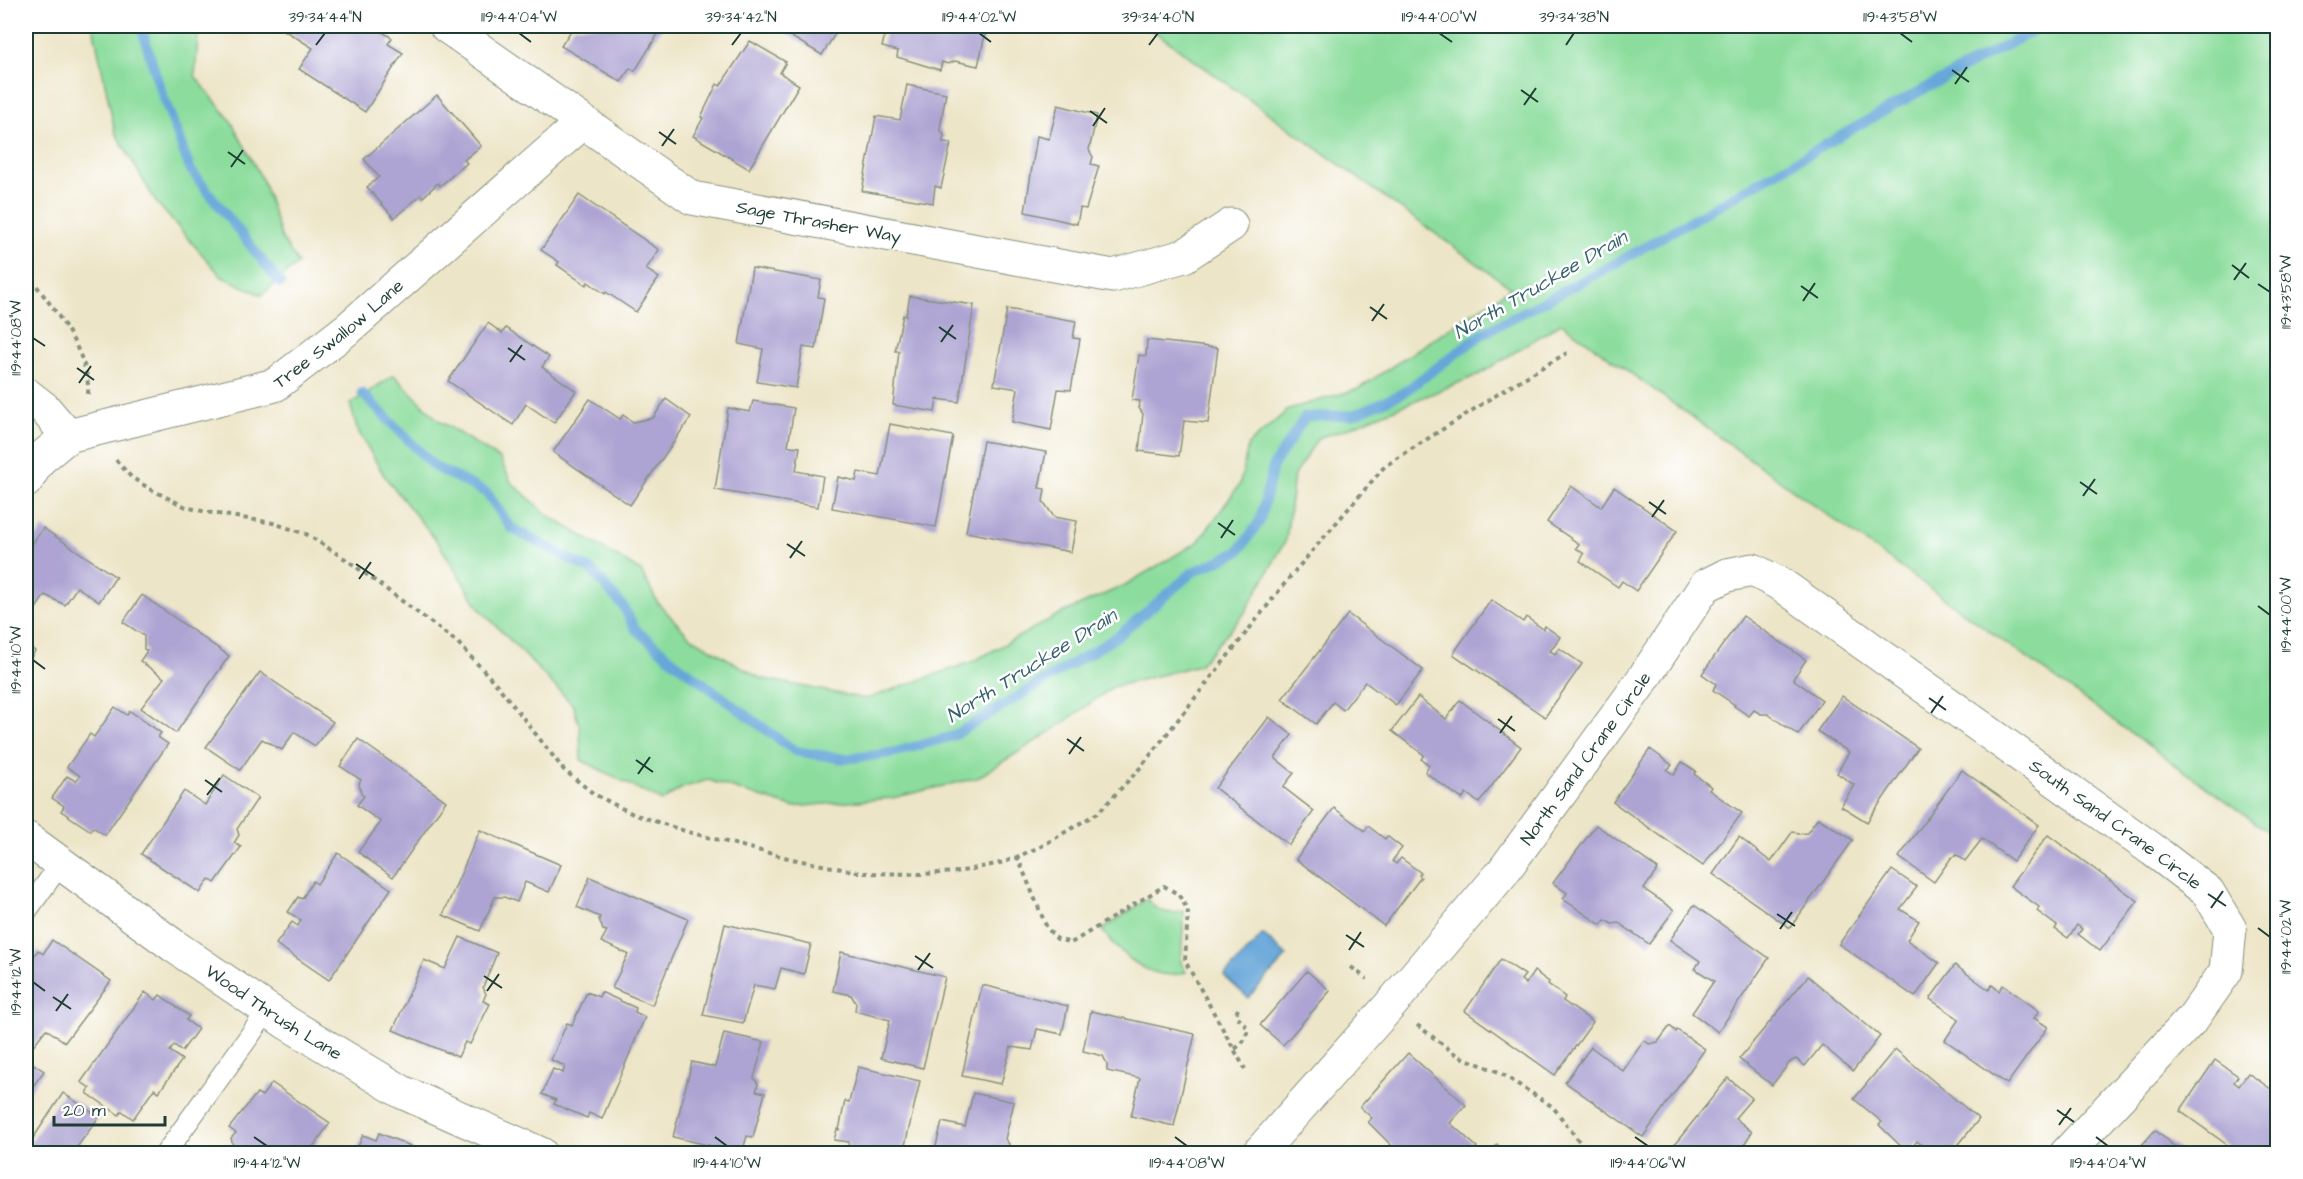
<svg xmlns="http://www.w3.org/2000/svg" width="2303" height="1179" viewBox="0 0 2303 1179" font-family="'Architects Daughter',sans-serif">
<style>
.green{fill:#8cdd9d;stroke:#568d68;stroke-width:1.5}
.water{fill:#66a6d9;stroke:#427286;stroke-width:1.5}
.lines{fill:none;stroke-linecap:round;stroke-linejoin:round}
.stream{stroke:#66a6d9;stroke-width:10}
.building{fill:#ada4d3}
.lane-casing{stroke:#86917e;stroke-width:22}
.street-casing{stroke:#86917e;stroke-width:35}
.path{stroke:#86917e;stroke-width:4;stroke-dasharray:4.5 4.5;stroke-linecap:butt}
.lane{stroke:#fff;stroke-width:20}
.street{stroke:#fff;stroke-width:33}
.ticks{fill:none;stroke:#1f3d34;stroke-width:2}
.labels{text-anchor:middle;stroke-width:5;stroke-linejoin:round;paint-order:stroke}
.street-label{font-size:18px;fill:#1f3d34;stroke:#fff}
.water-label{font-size:20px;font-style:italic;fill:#38626e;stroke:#fff}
.neatline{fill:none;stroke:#1f3d34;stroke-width:2}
.ticks-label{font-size:15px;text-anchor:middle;fill:#1f3d34}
</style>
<rect width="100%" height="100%" fill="#fff"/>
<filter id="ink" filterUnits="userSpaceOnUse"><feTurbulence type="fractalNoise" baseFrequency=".0167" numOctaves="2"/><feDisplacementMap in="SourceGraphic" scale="12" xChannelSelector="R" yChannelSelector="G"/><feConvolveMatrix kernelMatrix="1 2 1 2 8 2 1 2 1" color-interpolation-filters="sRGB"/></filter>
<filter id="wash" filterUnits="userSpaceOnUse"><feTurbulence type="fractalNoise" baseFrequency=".008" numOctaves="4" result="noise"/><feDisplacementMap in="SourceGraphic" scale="24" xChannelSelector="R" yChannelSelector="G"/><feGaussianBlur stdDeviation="1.35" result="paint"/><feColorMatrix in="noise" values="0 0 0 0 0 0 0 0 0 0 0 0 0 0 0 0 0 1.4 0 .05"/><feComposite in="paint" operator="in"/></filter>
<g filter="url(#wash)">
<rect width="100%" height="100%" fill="#ede5c7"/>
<g class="green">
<path d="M93,26H199L195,76L231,121L263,181L282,239L298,263L262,295L222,277L156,202L115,132Z"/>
<path d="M1147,26H2277V838L1561,323L1480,374L1343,430L1318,438L1294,475L1286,540L1244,614L1199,665L1113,687L1049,733L977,778L892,798L792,807L708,780L682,788L662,801L581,760L580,728L573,705L479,608L439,544L385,477L358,431L350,404L394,375L438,420L500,459L511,482L549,516L641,571L658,603L689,636L760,678L866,699L974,661L1056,616L1125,585L1198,542L1240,484L1248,445L1289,409L1358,389L1511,288Z"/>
<path d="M1147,899C1156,911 1169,916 1184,911L1181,963L1186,972C1153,984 1120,955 1102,930Z"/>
</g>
<path class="water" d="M1263,934L1287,956L1248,998L1224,976Z"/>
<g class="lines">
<g class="stream">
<path d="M141,26L157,79L190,169L280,283"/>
<path d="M362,393L435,467L487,493L511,528L591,570L623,606L635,629L676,663L795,751L845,759L892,753L953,736L1118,636L1193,572L1238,552L1260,521L1273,466L1305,417L1353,415L1401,394L1484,333L1620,261L1900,102L2042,26"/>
</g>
</g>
<g id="blocks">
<g class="building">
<path d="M287,26H373L392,38L388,44L403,53L365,112L299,69L313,48L284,30Z"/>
<path d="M574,26H663L635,71L630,68L621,82L561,46Z"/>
<path d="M773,26H840L822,55Z"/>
<path d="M887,26H987L978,66L955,61L948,64L942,62L940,70L897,57L898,51L882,47Z"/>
<path d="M750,41L786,62L780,73L799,85L749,169L693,136L703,118L701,117L717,84L720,86Z"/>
<path d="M907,85L946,93L940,129L944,135L943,142L951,143L941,188L935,186L933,203L862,191L876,116L900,120Z"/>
<path d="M437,95L481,146L464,160L467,163L440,186L438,183L423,197L421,195L394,218L367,187L379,177L364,159Z"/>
<path d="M1058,105L1097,115L1089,150L1093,157L1091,164L1099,166L1086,209L1080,208L1077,224L1025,212L1037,136L1049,139Z"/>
<path d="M579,195L659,250L646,269L659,278L636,312L606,292L605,294L588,282L586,285L557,265L559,262L541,250Z"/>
<path d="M752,268L821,280L818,297L824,298L816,349L803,347L796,388L757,382L763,349L739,344Z"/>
<path d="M910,296L974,305L959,402L937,399L935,412L893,405L899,351H895L903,315L906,316Z"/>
<path d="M1007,309L1076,321L1073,338L1080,339L1071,390L1058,389L1051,430L1012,422L1018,389L994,385Z"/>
<path d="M488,323L502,333L506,328L549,357L542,367L576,391L554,423L526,404L513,425L448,381Z"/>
<path d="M1147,340L1218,348L1208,423L1184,421L1179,456L1139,451L1143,414L1139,408L1140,401L1132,400L1139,355L1146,356Z"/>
<path d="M590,399L620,419L623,415L633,422L653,418L666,399L691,417L630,505L553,452Z"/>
<path d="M753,401L794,408L788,446L800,447L796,471L823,476L818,507L715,490L728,408L750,412Z"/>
<path d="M890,424L953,436L936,527L832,508L838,477L856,481L858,472L880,476Z"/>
<path d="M983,441L1046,452L1039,488L1045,489L1043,501L1054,517L1077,521L1071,552L966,532Z"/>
<path d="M1571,486L1601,507L1614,487L1677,531L1636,591L1622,581L1618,587L1580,561L1584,554L1576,548L1579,544L1547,522Z"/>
<path d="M43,528L116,577L99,602L77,587L65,605L45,595L26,623V553Z"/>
<path d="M142,595L229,656L176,733L141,708L164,678L140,661L147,651L144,649V636L123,622Z"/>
<path d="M1491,600L1523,622L1526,617L1543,629L1545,626L1560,637L1550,651L1555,654L1559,648L1582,664L1545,717L1453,654Z"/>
<path d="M1348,614L1423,670L1396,705L1365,682L1343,710L1333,702L1316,724L1282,699Z"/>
<path d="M1743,616L1806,660L1793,679L1822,700L1798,735L1768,714H1761L1754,710L1749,716L1734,706L1735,705L1713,690L1716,684L1702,674Z"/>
<path d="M26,644L35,651L26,666Z"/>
<path d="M260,672L333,722L315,746L294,732L282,750L262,739L240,770L206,747Z"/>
<path d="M1842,696L1918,748L1867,822L1841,806L1854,785L1837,773L1849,752L1817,731Z"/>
<path d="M1418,697L1446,719L1460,700L1521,747L1479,803L1466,793L1462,799L1425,772L1429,765L1421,759L1424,755L1392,731Z"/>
<path d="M115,707L127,715L130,711L161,733L158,737L168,744L105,835L93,827L91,831L61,811L64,806L52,798L67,776L76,781L80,776L67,767L90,734L94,737Z"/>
<path d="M1269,717L1292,735L1275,758L1294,773L1283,787L1314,811L1289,845L1215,788Z"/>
<path d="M358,739L446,801L393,877L358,852L381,822L357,805L364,796L361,794L359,783L361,780L340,766Z"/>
<path d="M1650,749L1672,765L1667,770L1674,775L1682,762L1696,771L1694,774L1711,787L1709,790L1742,813L1703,866L1613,802Z"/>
<path d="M1962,770L2039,825L2013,861L1982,839L1965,861L1957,855L1951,858L1934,882L1899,857Z"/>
<path d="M224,775L258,798L237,829L239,835L234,843L241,847L215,883L209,879L200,893L141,854L184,791L205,805Z"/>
<path d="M1334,808L1365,831L1368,826L1385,839L1387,836L1402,848L1392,861L1396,864L1401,858L1421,873L1419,875L1421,877L1384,926L1296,859Z"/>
<path d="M1818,818L1853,840L1790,928L1713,874L1739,837L1771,862L1793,831L1798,834L1807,833Z"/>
<path d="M1596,825L1658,869L1644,889L1674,910L1649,944L1619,923L1612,924L1605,920L1601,925L1563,899L1567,893L1553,883Z"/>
<path d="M480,830L561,865L549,892L525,882L517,902L504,897H495L480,931L443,915Z"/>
<path d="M2048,835L2138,901L2100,951L2078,934L2082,929L2077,925L2068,938L2055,929L2057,926L2037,911L2039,907L2010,886Z"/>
<path d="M338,853L391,889L329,980L276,944L292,922L298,926L301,920L288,912L298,897L302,899L313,881L317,884Z"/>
<path d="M1892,870L1917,887L1900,909L1919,921L1907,940L1939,963L1915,997L1839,944Z"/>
<path d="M590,877L688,919L652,1005L612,988L628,954L601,942L607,931L603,930L599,919L600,917L577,907Z"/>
<path d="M1694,905L1769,958L1718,1032L1692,1013L1714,981L1695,969L1700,961L1670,940Z"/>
<path d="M725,924L811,944L804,974L781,968L775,989L754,985L743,1023L703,1015Z"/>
<path d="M460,937L497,953L483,987L486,994L483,1001L490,1004L470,1044L465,1042L458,1057L393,1030L424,960L445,969Z"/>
<path d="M52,940L111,981L65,1042L46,1029L26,1055V967L38,950L43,954Z"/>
<path d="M841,952L945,977L923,1068L881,1058L890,1020L855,1011L856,1003L851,995L833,991Z"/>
<path d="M1501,959L1525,975L1521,980L1526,984L1534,971L1549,982L1548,984L1565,997L1563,1001L1593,1022L1555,1075L1465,1011Z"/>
<path d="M1955,965L1989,990L1992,985L1999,991L2003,985L2039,1011L2034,1018L2048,1027L2007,1084L1945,1040L1959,1019L1930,999Z"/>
<path d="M1307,971L1330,991L1283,1045L1260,1025Z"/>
<path d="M2278,972V989L2270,984Z"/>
<path d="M1808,976L1880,1036L1853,1071L1822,1045L1805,1066L1796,1059L1790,1062L1772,1085L1739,1059Z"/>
<path d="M982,985L1068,1006L1062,1034L1037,1029L1032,1050L1011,1047L1001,1084L962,1076Z"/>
<path d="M145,992L156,1000L160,995L189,1016L186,1020L198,1029L182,1051L174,1045L170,1051L182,1060L159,1092L154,1089L133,1119L122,1111L119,1115L87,1093L90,1088L81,1082Z"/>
<path d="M587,992L599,997L601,992L636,1008L635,1012L645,1017L602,1119L589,1113L587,1118L554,1104L556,1100L542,1094L553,1069L563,1073L565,1066L551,1060L567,1023L572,1025Z"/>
<path d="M1091,1011L1195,1034L1174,1126L1131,1116L1140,1078L1107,1071V1064L1103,1056L1083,1051Z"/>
<path d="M1670,1026L1676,1032L1677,1030L1705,1049L1643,1137L1565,1082L1591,1047L1623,1071L1644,1040L1649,1044L1658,1042Z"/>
<path d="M724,1033L764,1042L754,1078L758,1084L756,1091L765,1093L753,1137L747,1136L742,1153L673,1137L692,1062L715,1067Z"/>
<path d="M1895,1049L1979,1119L1951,1154H1920L1917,1150L1922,1145L1917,1141L1908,1153L1879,1125L1882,1122L1854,1099Z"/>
<path d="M1408,1053L1466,1105L1450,1123L1477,1147L1471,1154H1413L1407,1148L1400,1154L1368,1122L1372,1118L1360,1107Z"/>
<path d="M26,1059L44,1071L26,1096Z"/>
<path d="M2215,1060L2238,1076L2234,1082L2239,1086L2248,1073L2278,1094L2275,1102L2278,1103V1154H2240L2180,1111Z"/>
<path d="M858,1067L920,1081L903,1154H838L840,1148L847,1149L849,1142L834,1140L837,1129L839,1130L845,1101L849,1102Z"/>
<path d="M1728,1078L1752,1098L1735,1118L1752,1132L1740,1151L1743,1154H1677L1671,1149Z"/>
<path d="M272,1083L330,1123L308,1154H227L233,1146L231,1138L236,1133L229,1128L257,1093L262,1096Z"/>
<path d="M63,1093L99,1117L77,1147L86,1154H26V1149Z"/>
<path d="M973,1093L1014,1102L1005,1139L1009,1144L1007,1154H934L942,1122L965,1127Z"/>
<path d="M2155,1130L2183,1154H2134Z"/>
<path d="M379,1133L413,1147L411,1151L417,1154H355L363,1135L376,1140Z"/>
<path d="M1497,1144L1507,1154H1489Z"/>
</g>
</g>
</g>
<g filter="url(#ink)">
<use href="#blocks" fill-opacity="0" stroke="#86917e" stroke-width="1.5"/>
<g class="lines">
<g class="lane-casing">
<g id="lane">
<path d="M26,912L61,863"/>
<path d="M165,1154L268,1010"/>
</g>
</g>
<g class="street-casing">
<g id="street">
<path id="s1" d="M446,26L692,198L1113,276L1184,256L1231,225"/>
<path d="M26,394L44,408L68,436"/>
<path id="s2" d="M26,481L39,460L68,436L275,385L350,327L582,123"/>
<path id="s3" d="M26,838L174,946L287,1023L402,1092L541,1154"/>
<path id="s4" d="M1258,1154L1392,1003L1503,872L1639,685L1705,586L1727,575L1753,570L1782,585L2153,850L2208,892L2230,929L2226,971L2193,1018L2066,1154"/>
</g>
</g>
<g class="path">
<path d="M26,272C50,304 91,353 88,394"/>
<path d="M116,460L131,477L150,489L186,507L206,512L273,523L306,534L347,560L457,642L498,686L564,770L594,794L633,814L688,832L792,859L862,873L922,874L958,872L1005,862L1042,846L1099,812L1141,767L1289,578L1385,466L1512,385L1567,353"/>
<path d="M1017,856L1047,928L1057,939L1071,943L1164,886L1178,894L1188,910L1185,961L1245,1069"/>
<path d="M1351,967L1367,979"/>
<path d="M1417,1025L1458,1056L1499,1072L1553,1107L1589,1154"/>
<path d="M1235,1049C1243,1043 1248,1038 1247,1027L1241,1022L1236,1014L1238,1009"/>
</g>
<use href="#lane" class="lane"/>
<use href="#street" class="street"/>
</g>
</g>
<path class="ticks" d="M519,33L531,42M979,33L991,42M1439,33L1452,42M1900,33L1912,42M316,45L325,33M732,45L741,33M1149,45L1158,33M1566,45L1574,33M1952,70L1969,82M1955,84L1967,67M1521,90L1538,102M1524,105L1536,88M1090,111L1107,123M1093,126L1105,108M659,132L676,144M662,146L674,129M228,152L245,164M231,167L243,150M2232,265L2249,278M2234,280L2246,263M2258,284L2270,292M1801,286L1818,298M1803,301L1815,283M1370,307L1387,319M1372,321L1384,304M939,327L956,339M33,338L45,346M941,342L953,325M508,348L525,360M510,362L522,345M77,368L94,380M79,383L91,366M2080,482L2097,494M2083,496L2095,479M1649,502L1666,514M1652,517L1664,500M1218,523L1235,535M1221,538L1233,520M787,544L805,556M790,558L802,541M356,564L374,576M359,579L371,562M2258,606L2270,615M33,660L45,669M1929,698L1946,710M1931,713L1943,696M1498,719L1515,731M1500,733L1512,716M1067,739L1084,751M1069,754L1081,737M636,760L653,772M638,774L650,757M205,780L222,792M207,795L220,778M2208,894L2226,906M2211,908L2223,891M1777,914L1795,926M2258,928L2270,937M1780,929L1792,912M1346,935L1364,947M1349,950L1361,932M915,956L933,968M918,970L930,953M484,976L502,988M33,982L45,991M487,991L499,974M53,997L71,1009M56,1011L68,994M2057,1110L2074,1122M2059,1125L2071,1108M254,1137L267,1146M715,1137L727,1146M1175,1137L1187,1146M1635,1137L1648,1146M2096,1137L2108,1146"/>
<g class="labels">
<g class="street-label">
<text dy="6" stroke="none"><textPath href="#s1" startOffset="429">Sage Thrasher Way</textPath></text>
<text dy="6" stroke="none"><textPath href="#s2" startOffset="357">Tree Swallow Lane</textPath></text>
<text dy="6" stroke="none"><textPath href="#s4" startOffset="514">North Sand Crane Circle</textPath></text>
<text dy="6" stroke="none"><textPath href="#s4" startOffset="1218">South Sand Crane Circle</textPath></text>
<text dy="6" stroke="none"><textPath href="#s3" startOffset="303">Wood Thrush Lane</textPath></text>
</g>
<g class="water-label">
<text transform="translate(1540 284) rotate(-30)" y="7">North Truckee Drain</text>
<text transform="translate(1031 665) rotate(-32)" y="7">North Truckee Drain</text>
</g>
</g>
<rect width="2303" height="1179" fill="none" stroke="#fff" stroke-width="66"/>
<path d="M54 1116v9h111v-9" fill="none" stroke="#1f3d34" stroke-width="3"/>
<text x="63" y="1116" font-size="18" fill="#1f3d34" stroke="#ffffff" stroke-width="4.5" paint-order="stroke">20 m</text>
<rect x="33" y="33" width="2237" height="1113" class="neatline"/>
<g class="ticks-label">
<text x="325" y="22">39°34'44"N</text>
<text x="519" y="22">119°44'04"W</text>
<text x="741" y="22">39°34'42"N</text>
<text x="979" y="22">119°44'02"W</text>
<text x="1158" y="22">39°34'40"N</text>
<text x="1439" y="22">119°44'00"W</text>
<text x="1574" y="22">39°34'38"N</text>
<text x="1900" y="22">119°43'58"W</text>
<text transform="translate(2286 292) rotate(-90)" y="5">119°43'58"W</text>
<text transform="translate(16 338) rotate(-90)" y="5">119°44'08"W</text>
<text transform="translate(2286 615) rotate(-90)" y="5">119°44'00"W</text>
<text transform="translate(16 660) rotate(-90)" y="5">119°44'10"W</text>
<text transform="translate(2286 937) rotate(-90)" y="5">119°44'02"W</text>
<text transform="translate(16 982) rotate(-90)" y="5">119°44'12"W</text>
<text x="267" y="1168">119°44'12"W</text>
<text x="727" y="1168">119°44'10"W</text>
<text x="1187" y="1168">119°44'08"W</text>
<text x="1648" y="1168">119°44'06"W</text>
<text x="2108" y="1168">119°44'04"W</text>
</g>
</svg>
